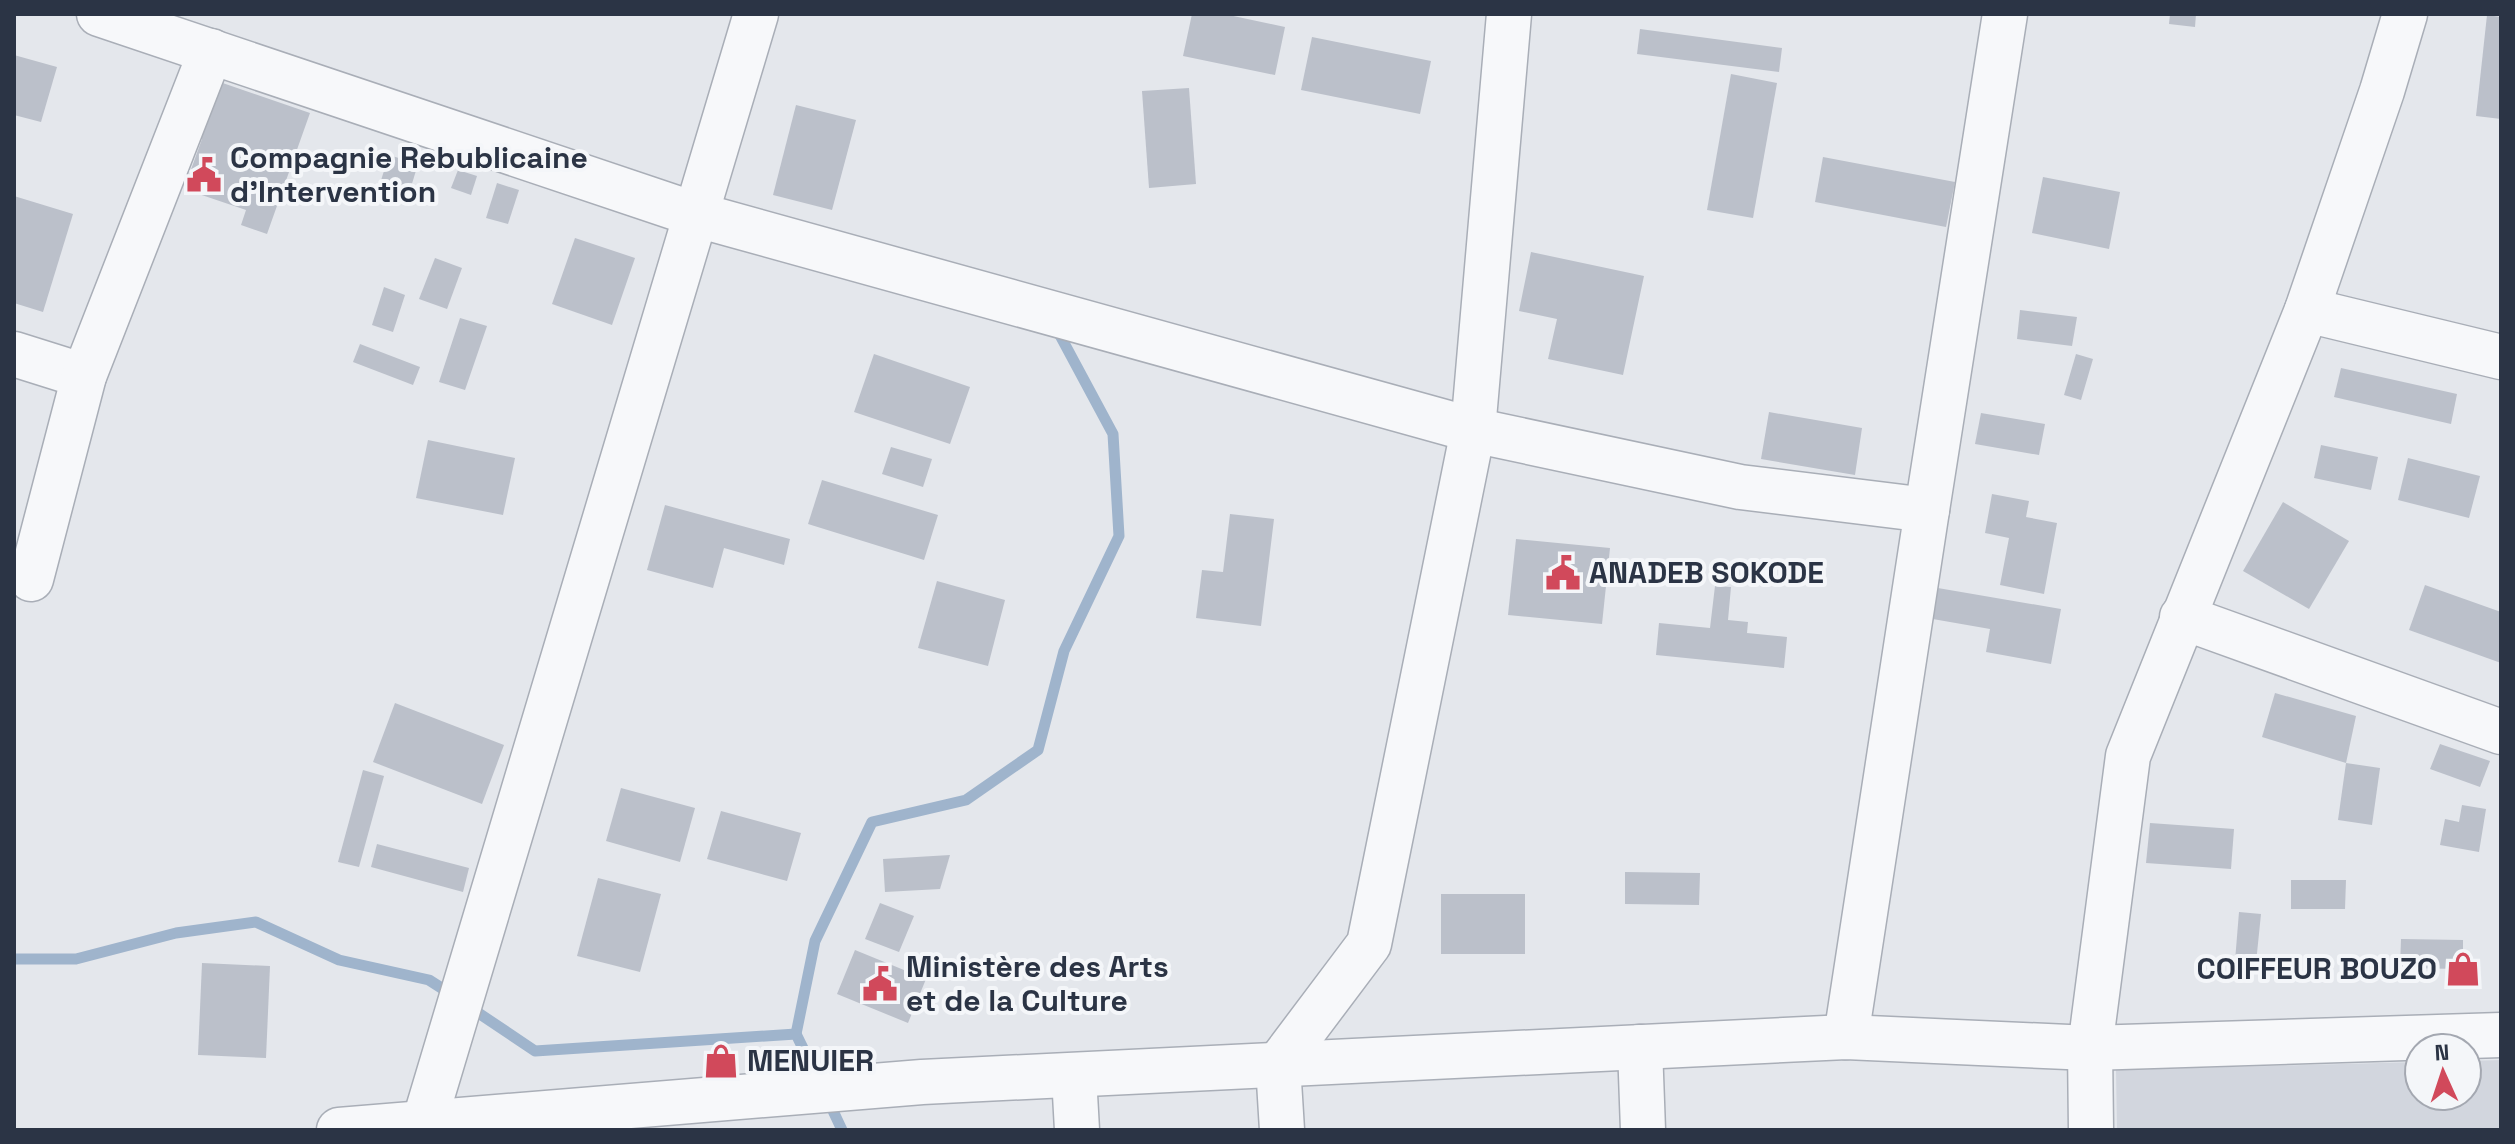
<svg xmlns="http://www.w3.org/2000/svg" width="2515" height="1144" viewBox="0 0 2515 1144" font-family="'Space Grotesk',sans-serif">
<style>
.built{fill:#d2d6de}
.lines{fill:none;stroke-linecap:round;stroke-linejoin:round}
.stream{stroke:#9fb4cc;stroke-width:11}
.building{fill:#bbc0ca}
.minor-casing{stroke:#a9aeb7;stroke-width:47}
.minor{stroke:#f7f8fa;stroke-width:44}
.labels{text-anchor:middle;stroke-width:8;stroke-linejoin:round;paint-order:stroke}
.poi-label{font-size:30px;font-weight:bold;fill:#2b3445;stroke:#f4f6f9;text-anchor:start}
</style>
<rect width="100%" height="100%" fill="#e4e7ec"/>
<path class="built" d="M2501,1060V1130H2117L2116,1070L2419,1062V1096H2467V1061Z"/>
<g class="lines">
<g class="stream">
<path d="M14,959H76L176,933L256,922L339,960L429,980L454,996"/>
<path d="M468,1006L535,1051L796,1034L819,1081"/>
<path d="M796,1034L815,941L872,822L966,800L1038,750L1064,651L1119,536L1113,434L1055,326"/>
<path d="M828,1100L842,1130"/>
</g>
</g>
<g class="building">
<path d="M1192,14H1224L1285,27L1275,75L1183,56Z"/>
<path d="M2170,14H2196L2195,27L2169,24Z"/>
<path d="M2487,15L2501,17V119L2476,116Z"/>
<path d="M1640,29L1782,48L1779,72L1637,54Z"/>
<path d="M1312,37L1431,61L1420,114L1301,90Z"/>
<path d="M14,55L57,67L41,122L14,115Z"/>
<path d="M1731,74L1777,83L1753,218L1707,210Z"/>
<path d="M214,80L310,113L267,234L241,225L246,210L184,189L202,139L194,136Z"/>
<path d="M1189,88L1196,184L1149,188L1142,91Z"/>
<path d="M796,105L856,120L832,210L773,195Z"/>
<path d="M389,155L418,164L407,200L378,190Z"/>
<path d="M1823,157L1955,182L1946,227L1815,202Z"/>
<path d="M458,170L477,176L471,195L451,188Z"/>
<path d="M2043,177L2120,192L2109,249L2032,233Z"/>
<path d="M497,183L519,190L508,224L486,218Z"/>
<path d="M14,196L73,214L43,312L14,303Z"/>
<path d="M575,238L635,258L612,325L552,304Z"/>
<path d="M1531,252L1644,276L1623,375L1548,359L1557,319L1519,311Z"/>
<path d="M435,258L462,268L447,309L419,299Z"/>
<path d="M384,287L405,295L393,332L372,325Z"/>
<path d="M2020,310L2077,317L2072,346L2017,339Z"/>
<path d="M460,318L487,326L465,390L439,382Z"/>
<path d="M360,344L420,367L413,385L353,362Z"/>
<path d="M874,354L970,387L950,444L854,412Z"/>
<path d="M2076,354L2093,359L2081,400L2064,395Z"/>
<path d="M2341,368L2457,394L2451,424L2334,397Z"/>
<path d="M1769,412L1862,428L1855,475L1761,459Z"/>
<path d="M1981,413L2045,424L2039,455L1975,444Z"/>
<path d="M428,440L515,458L503,515L416,498Z"/>
<path d="M2321,445L2378,457L2371,490L2314,478Z"/>
<path d="M891,447L932,459L923,487L882,474Z"/>
<path d="M2408,458L2480,476L2469,518L2398,500Z"/>
<path d="M822,480L938,515L924,560L808,524Z"/>
<path d="M1992,494L2029,501L2026,517L2057,523L2044,594L2000,585L2009,538L1985,533Z"/>
<path d="M2283,502L2349,541L2309,609L2243,571Z"/>
<path d="M665,505L790,539L784,565L724,548L713,588L647,570Z"/>
<path d="M1230,514L1274,519L1261,626L1196,618L1202,570L1223,572Z"/>
<path d="M1516,539L1610,548L1602,624L1508,615Z"/>
<path d="M937,581L1005,600L988,666L918,648Z"/>
<path d="M2425,585L2501,612V663L2409,630Z"/>
<path d="M1715,586L1731,587L1728,620L1748,622L1747,633L1787,637L1784,668L1656,655L1659,623L1710,628Z"/>
<path d="M1932,587L2061,609L2051,664L1986,652L1990,629L1927,618Z"/>
<path d="M2275,693L2356,716L2346,763L2262,737Z"/>
<path d="M395,703L504,745L482,804L373,762Z"/>
<path d="M2440,744L2490,761L2480,787L2430,769Z"/>
<path d="M2346,763L2380,768L2372,825L2338,820Z"/>
<path d="M363,770L384,776L359,867L338,862Z"/>
<path d="M621,788L695,808L680,862L606,841Z"/>
<path d="M2462,805L2486,809L2479,852L2440,845L2445,819L2459,822Z"/>
<path d="M721,811L801,833L787,881L707,859Z"/>
<path d="M2150,823L2234,829L2231,869L2146,863Z"/>
<path d="M377,844L469,868L463,892L371,867Z"/>
<path d="M950,855L940,889L885,892L883,859Z"/>
<path d="M1625,872L1700,873L1699,905L1625,904Z"/>
<path d="M598,878L661,894L640,972L577,956Z"/>
<path d="M2291,880H2346L2345,909H2291Z"/>
<rect x="1441" y="894" width="84" height="60"/>
<path d="M880,903L914,916L899,952L865,939Z"/>
<path d="M2239,912L2261,914L2256,963L2235,961Z"/>
<path d="M2401,939L2463,940V969L2400,968Z"/>
<path d="M855,950L926,979L908,1023L837,994Z"/>
<path d="M202,963L270,966L266,1058L198,1055Z"/>
</g>
<g class="lines">
<g class="minor-casing">
<g id="minor">
<path d="M99,14L694,214L1473,430L1740,487L1927,510L1846,1037"/>
<path d="M2307,310L2501,357"/>
<path d="M14,354L84,376"/>
<path d="M1927,510L2005,14"/>
<path d="M31,579L84,376L211,51"/>
<path d="M2182,617L2501,732"/>
<path d="M1640,1047L1643,1130"/>
<path d="M1074,1076L1077,1130"/>
<path d="M424,1123L756,14"/>
<path d="M339,1130L922,1082L1846,1037L2090,1048L2501,1035"/>
<path d="M1282,1130L1278,1065L1369,944L1473,430L1509,14"/>
<path d="M2091,1130L2090,1048L2128,756L2307,310L2382,91L2405,14"/>
</g>
</g>
<use href="#minor" class="minor"/>
</g>
<defs>
<g id="civic-bare" transform="scale(2.76)"><path d="M-.6-6.5H3V-4.5H.6V-3L4-1V1h2V6H-6V1h2V-1L-.6-3ZM-1.2 2.5V6h2.4V2.5Z" fill="#d1495b" stroke="#f4f6f9" stroke-width="2.5" paint-order="stroke"/></g>
<g id="shop-bare" transform="scale(2.76)"><path d="M-5-2.5h2.3a2.7 3.5 0 0 1 5.4 0H5L5.5 6h-11ZM-1.5-2.5h3a1.5 2.3 0 0 0-3 0Z" fill="#d1495b" stroke="#f4f6f9" stroke-width="2.5" paint-order="stroke"/></g>
</defs>
<g fill-rule="evenodd">
<use href="#civic-bare" x="204" y="175"/>
<use href="#civic-bare" x="1563" y="573"/>
<use href="#shop-bare" x="2463" y="969"/>
<use href="#civic-bare" x="880" y="984"/>
<use href="#shop-bare" x="721" y="1061"/>
</g>
<g class="labels">
<g class="poi-label">
<text x="230" y="168">Compagnie Rebublicaine<tspan x="230" dy="34">d'Intervention</tspan></text>
<text x="1589" y="583">ANADEB SOKODE</text>
<text x="906" y="977">Ministère des Arts<tspan x="906" dy="34">et de la Culture</tspan></text>
<text x="2437" y="979" text-anchor="end">COIFFEUR BOUZO</text>
<text x="747" y="1071">MENUIER</text>
</g>
</g>
<rect width="2515" height="1144" fill="none" stroke="#2b3445" stroke-width="32"/>
<g transform="translate(2443 1072) rotate(357)"><circle r="38" fill="#f4f6f9" stroke="#a4a8b1" stroke-width="2"/>
<path d="M0-6L14 30L0 20L-14 30Z" fill="#d1495b"/>
<text y="-12" font-size="22" font-weight="bold" text-anchor="middle" fill="#2b3445">N</text>
</g>
</svg>
